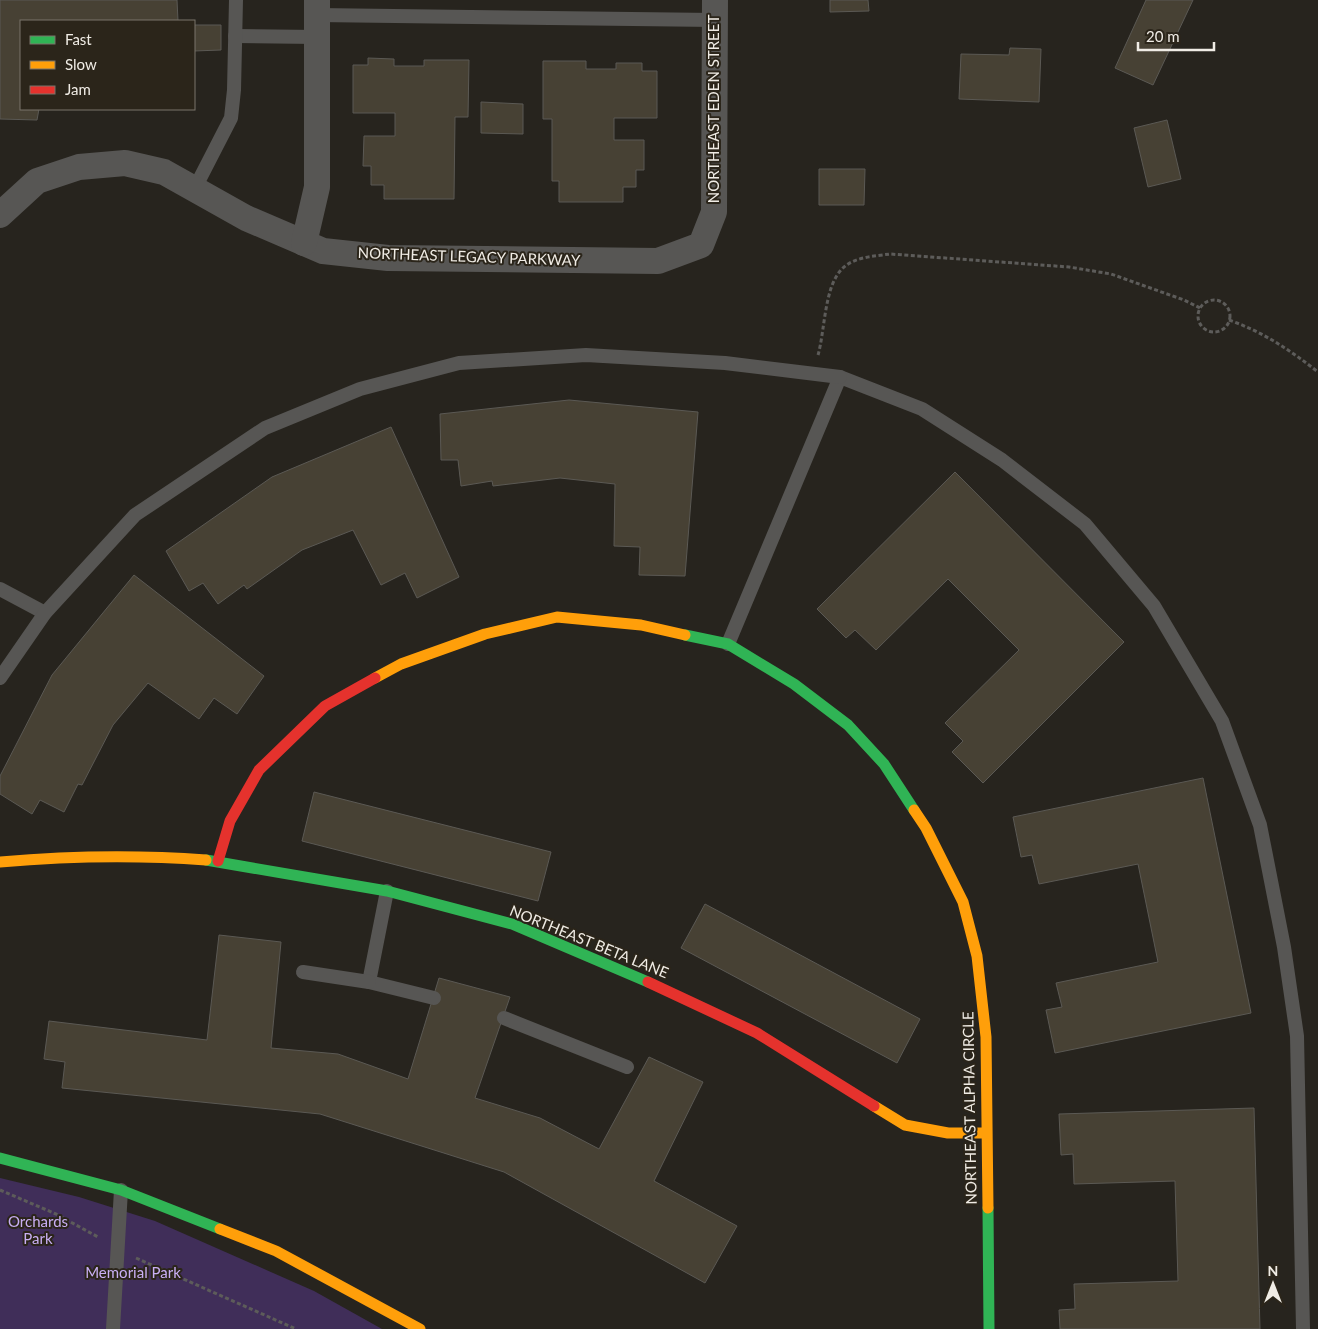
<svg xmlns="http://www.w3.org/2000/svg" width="1318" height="1329" viewBox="0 0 1318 1329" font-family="Lato,sans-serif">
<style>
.green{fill:#402e59}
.building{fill:#474134;stroke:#5b5954}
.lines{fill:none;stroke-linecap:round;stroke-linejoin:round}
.path{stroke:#5d5c5a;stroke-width:3;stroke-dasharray:4 2.5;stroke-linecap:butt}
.lane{stroke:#575654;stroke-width:14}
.street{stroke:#575654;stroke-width:26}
.fast{stroke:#30b455;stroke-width:11}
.slow{stroke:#ff9f0a;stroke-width:11}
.jam{stroke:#e5322d;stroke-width:11}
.labels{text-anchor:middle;stroke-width:4;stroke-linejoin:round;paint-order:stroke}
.street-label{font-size:15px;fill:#f0ece5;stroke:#2b251a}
.park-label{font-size:15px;fill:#c9aff4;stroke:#2b251a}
</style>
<rect width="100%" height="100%" fill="#27241e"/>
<path class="green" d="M0,1178L79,1197L155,1221L314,1291L382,1329H0Z"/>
<g class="building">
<path d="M0,0H177L178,21H21V109H39L37,120L0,119Z"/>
<path d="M830,0H868L869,11L830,12Z"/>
<path d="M1146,0H1193L1153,85L1115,68Z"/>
<path d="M194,25H221V50L194,51Z"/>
<path d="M1010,48L1041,49L1039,102L959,99L961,54L1009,55Z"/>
<path d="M368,58L394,59V66H424V60H469L468,117H455L454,199H384V185H371V166H363L364,136H395V113H353V65H368Z"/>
<path d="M543,61H586V69H616V63H642V71H657V118H614V140H644V170H636V187H623V202H559V181H552V119H543Z"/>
<path d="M481,102L523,104V134L481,133Z"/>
<path d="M1167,120L1181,179L1148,187L1134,128Z"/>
<path d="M819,169H865L864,205H819Z"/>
<path d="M569,400L698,412L685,576L639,575L640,547L614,546L615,484L560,478L493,486L492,481L461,486L458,460H441L440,414Z"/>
<path d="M391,427L459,577L417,598L405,573L381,585L353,530L302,550L247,589L244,585L218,604L203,583L189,591L166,551L272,477Z"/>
<path d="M955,472L1124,642L983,783L952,752L963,741L945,723L1019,650L948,579L876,650L855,630L846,638L817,609Z"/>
<path d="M134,575L264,676L237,714L214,698L199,719L148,683L113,725L82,785L78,784L64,812L40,800L32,814L0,794V776L52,675Z"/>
<path d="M1203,778L1251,1013L1055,1053L1046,1010L1062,1007L1056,983L1158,962L1138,864L1039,884L1032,855L1021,857L1013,817Z"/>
<path d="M314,792L551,852L538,901L302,841Z"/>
<path d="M705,904L920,1019L897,1063L681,948Z"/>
<path d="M219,935L281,942L271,1048L338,1054L408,1079L439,978L510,997L475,1098L540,1118L599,1149L649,1057L703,1082L654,1181L737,1226L705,1283L504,1172L320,1114L62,1088L65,1062L44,1059L49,1021L207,1040Z"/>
<path d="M1254,1108L1260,1329H1060L1059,1310L1075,1309L1074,1284L1178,1281L1175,1181L1074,1184L1073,1154L1061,1155L1059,1114Z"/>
</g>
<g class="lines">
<g class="path">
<circle cx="1214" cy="316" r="16"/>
<path d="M1229,320C1263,332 1290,350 1318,372"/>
<path d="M818,355C825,331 824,287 842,269C853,257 875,256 890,254L1069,267L1111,274L1184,300L1200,308"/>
<path d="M0,1190L56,1214L98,1237"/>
<path d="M136,1258L296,1329"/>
</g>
<g class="lane">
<path d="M317,15L715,20"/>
<path d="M235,36L317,37"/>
<path d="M195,188L231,118L234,90L236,0"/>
<path d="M0,589L45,613"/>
<path d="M728,644L840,377L922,409L1002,460L1085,524L1154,606L1222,721L1260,825L1284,947L1297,1036L1303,1329"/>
<path d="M0,678L45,613L135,515L265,428L360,389L459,363L586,355L725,363L840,377"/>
<path d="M387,891L369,982L434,998"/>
<path d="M303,972L369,982"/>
<path d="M504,1018L627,1067"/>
<path d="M113,1329L121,1190"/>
</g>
<g class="street">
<path d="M0,215L37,181L79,167L125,163L164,172L246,218L323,251L388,258L658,261L701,245L714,212L715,0"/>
<path d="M304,243L317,187V0"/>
</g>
<g class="fast">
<path d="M685,635L728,644L794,684L848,725L884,764L914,810"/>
<path d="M206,860L387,891L512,924L648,982"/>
<path d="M0,1158L121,1190L220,1229"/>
<path d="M988,1208L989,1329"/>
</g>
<g class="slow">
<path d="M375,678L401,664L485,634L557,617L641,625L685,635"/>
<path d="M914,810L926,828L963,902L977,956L986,1037L988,1208"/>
<path d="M0,862C69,856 137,855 206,860"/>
<path d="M874,1106L905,1125L948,1133H986"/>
<path d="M220,1229L276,1251L420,1329"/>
</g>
<g class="jam">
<path d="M218,861L230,821L259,770L325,706L375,678"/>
<path d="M648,982L757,1033L874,1106"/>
</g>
</g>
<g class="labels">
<g class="street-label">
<text transform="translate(714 109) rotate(-90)" y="5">NORTHEAST EDEN STREET</text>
<text transform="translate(469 257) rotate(2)" y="5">NORTHEAST LEGACY PARKWAY</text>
<text transform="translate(589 942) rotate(22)" y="5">NORTHEAST BETA LANE</text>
<text transform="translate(970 1108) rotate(-91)" y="5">NORTHEAST ALPHA CIRCLE</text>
</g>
<g class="park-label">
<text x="38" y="1227">Orchards<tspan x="38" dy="17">Park</tspan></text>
<text x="133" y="1278">Memorial Park</text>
</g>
</g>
<rect x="20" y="20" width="175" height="90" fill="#2b251a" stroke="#7a756b"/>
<rect x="30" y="36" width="25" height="8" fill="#30b455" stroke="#7a756b"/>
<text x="65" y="45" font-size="15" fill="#f0ece5">Fast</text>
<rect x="30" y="61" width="25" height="8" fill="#ff9f0a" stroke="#7a756b"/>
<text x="65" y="70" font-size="15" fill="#f0ece5">Slow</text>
<rect x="30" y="86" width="25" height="8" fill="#e5322d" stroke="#7a756b"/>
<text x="65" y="95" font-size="15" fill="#f0ece5">Jam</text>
<g transform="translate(1273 1284)" stroke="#2b251a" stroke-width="4" paint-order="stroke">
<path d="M0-4L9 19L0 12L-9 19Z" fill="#f0ece5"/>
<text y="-8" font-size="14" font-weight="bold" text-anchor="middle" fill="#f0ece5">N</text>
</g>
<path d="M1138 42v8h76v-8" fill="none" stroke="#f0ece5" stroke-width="2.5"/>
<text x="1146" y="42" font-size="15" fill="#f0ece5" stroke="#2b251a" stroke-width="4" paint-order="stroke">20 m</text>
</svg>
